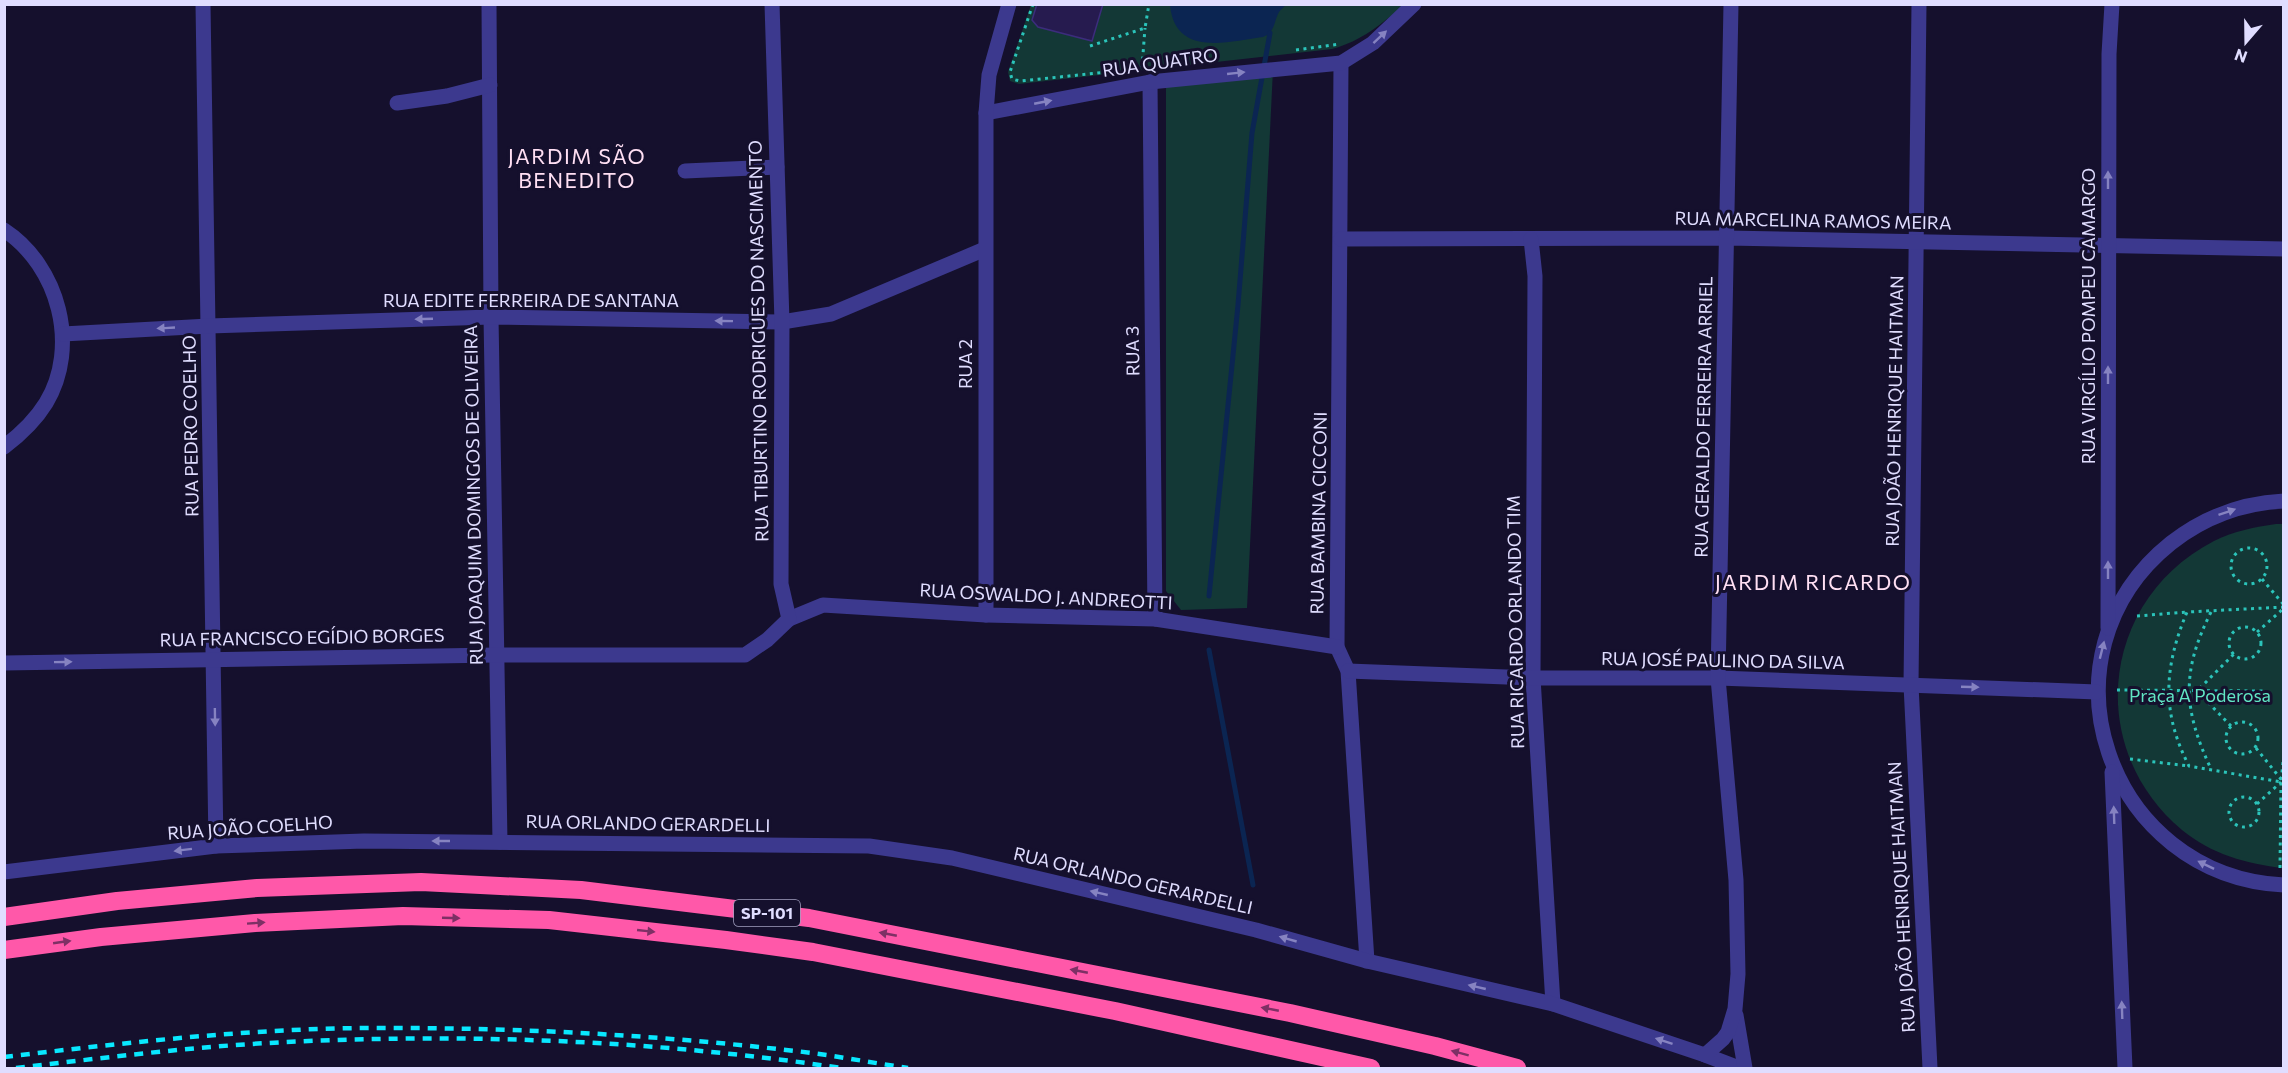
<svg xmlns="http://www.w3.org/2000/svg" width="2288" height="1073" viewBox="0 0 2288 1073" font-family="Commissioner,sans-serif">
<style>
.green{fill:#133836}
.water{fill:#0b2552}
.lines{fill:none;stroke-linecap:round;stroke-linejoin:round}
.stream{stroke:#0b2552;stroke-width:5}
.building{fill:#261b4f;stroke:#3c2c7c;stroke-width:1.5}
.path{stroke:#2bc4ba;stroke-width:3;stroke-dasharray:3 4.5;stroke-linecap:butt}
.minor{stroke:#3c398e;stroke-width:15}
.highway{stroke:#ff58a9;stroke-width:18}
.rail{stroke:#09e8ff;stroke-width:4.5;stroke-dasharray:9 8;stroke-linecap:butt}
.oneway{fill:#8683c1}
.oneway2{fill:#7e3065}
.labels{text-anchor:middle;stroke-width:6;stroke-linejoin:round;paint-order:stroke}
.shield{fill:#15102d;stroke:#a3a0c0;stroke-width:1.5}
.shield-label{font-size:16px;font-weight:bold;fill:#e0ddff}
.street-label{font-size:18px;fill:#e0ddff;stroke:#15102d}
.park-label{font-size:18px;fill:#61e6c4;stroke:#15102d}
.quarter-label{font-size:21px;letter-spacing:1.5px;fill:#ffdff3;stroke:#15102d}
</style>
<rect width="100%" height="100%" fill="#15102d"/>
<g class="green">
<path d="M1031,5H1404C1381,24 1362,41 1332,49L1019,84L1010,81L1008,72Z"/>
<path d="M1273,69L1247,608L1181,610L1166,591V81Z"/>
<path d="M2276,524H2284L2283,868C2247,864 2211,854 2182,830C2084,748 2101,599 2214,541C2234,531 2255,527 2276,524Z"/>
</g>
<path class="water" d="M1170,5V4L1286,5C1284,7 1281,9 1279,12C1273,23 1276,31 1263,37C1227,42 1175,57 1170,5Z"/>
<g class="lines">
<g class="stream">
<path d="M1209,596L1238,305L1252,133L1270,33"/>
<path d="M1209,650L1253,885"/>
</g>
</g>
<path class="building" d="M1037,4H1103L1092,41L1038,27L1032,20Z"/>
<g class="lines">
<g class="path">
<path d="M1033,4L1010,72L1012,79L1020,81L1108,72"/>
<path d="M1090,46L1145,28L1149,4"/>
<path d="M1296,50L1340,44"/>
<path d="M1142,67L1145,28"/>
<circle cx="2249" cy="566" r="18"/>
<path d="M2262,579L2284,605"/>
<path d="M2284,607L2187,612C2164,667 2161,712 2189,766L2281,782L2284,752"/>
<path d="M2211,612C2181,672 2183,709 2211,769"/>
<path d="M2137,616L2187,612"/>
<circle cx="2245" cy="643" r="16"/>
<path d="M2257,632L2284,608"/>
<path d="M2117,690L2264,691"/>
<circle cx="2242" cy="738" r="16"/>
<path d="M2231,726L2197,691L2234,654"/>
<path d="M2256,748L2284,783"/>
<path d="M2130,759L2189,766"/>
<circle cx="2244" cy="812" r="15"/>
<path d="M2257,804L2281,782"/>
<path d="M2280,868L2281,782"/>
</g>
<g class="minor">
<path d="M203,4L216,846"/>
<path d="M489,4L491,317L500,842"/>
<path d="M1919,4L1911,685L1930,1068"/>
<path d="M1341,63L1337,647L1348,671L1367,961"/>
<path d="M1150,82L1155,619"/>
<path d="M397,103L447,96L490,85"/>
<path d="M986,113L1150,82L1341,63L1373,43L1414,4"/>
<path d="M685,171L777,167"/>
<path d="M4,230C59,266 80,347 46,403C35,421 21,434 4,447"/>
<path d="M1341,239L1727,238L2284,249"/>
<path d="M1531,239L1535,276L1533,678L1553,1004"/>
<path d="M63,334L209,326L491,317L782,322L831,314L985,249"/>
<path d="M2284,501C2242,503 2203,518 2171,543C2031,655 2107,876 2284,885"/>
<path d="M986,615V113L989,75L1009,4"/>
<path d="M789,619L823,605L986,615L1155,619L1337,647"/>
<path d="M2108,628L2109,54L2112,4"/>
<path d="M4,663L496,655H745L767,640L789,619L781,584L782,322L772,4"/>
<path d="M1348,671L1533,678H1718L2097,692"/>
<path d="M2112,772L2125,1068"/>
<path d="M4,872L216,846L364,841L869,846L952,858L1256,930L1367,961L1553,1004L1705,1055L1739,1068"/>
<path d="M1736,1015L1745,1068"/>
<path d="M1705,1055L1723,1039L1728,1032L1735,1009L1738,974L1736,880L1718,678L1731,4"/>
</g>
<g class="highway">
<path d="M4,917L117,901L257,888L421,882L581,890L809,918L1290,1013L1435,1046L1517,1068"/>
<path d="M4,950L101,937L255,923L403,916L549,920L726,940L813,952L1115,1011L1371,1068"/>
</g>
<g class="rail">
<path d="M4,1057C132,1042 262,1027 390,1028C523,1028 655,1035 786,1050C827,1054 867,1062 908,1068"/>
<path d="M16,1068C94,1059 173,1049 251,1044C448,1032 647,1039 841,1068"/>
</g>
</g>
<defs><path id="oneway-solid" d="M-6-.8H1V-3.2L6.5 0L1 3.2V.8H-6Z" transform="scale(1.5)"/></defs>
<g class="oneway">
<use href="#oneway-solid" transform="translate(1380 37) rotate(-43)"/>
<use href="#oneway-solid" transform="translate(1236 73) rotate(-6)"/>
<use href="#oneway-solid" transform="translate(1043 102) rotate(-11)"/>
<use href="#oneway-solid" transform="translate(2108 180) rotate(-90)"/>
<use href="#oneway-solid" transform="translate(424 319) rotate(178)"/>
<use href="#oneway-solid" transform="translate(724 321) rotate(-179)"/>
<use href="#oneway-solid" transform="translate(166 328) rotate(177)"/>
<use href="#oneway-solid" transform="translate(2108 375) rotate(-90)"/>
<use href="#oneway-solid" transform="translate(2227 512) rotate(-19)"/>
<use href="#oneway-solid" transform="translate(2108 570) rotate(-90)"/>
<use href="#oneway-solid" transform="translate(2102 650) rotate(-76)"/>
<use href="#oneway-solid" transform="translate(63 662) rotate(-1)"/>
<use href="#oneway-solid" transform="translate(1970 687) rotate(2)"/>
<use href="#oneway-solid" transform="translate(215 717) rotate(89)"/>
<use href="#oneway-solid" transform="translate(2114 815) rotate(-92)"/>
<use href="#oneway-solid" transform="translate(441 841) rotate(-180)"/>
<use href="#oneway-solid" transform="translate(183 850) rotate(173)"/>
<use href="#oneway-solid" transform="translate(2206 865) rotate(-154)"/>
<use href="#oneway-solid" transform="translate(1099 893) rotate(-167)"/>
<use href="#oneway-solid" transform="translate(1288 939) rotate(-164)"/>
<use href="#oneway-solid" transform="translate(1477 987) rotate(-167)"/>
<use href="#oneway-solid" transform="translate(2122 1010) rotate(-92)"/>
<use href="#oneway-solid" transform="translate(1664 1041) rotate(-162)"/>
</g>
<g class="oneway2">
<use href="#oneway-solid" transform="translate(451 918) rotate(2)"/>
<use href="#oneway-solid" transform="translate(256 923) rotate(-4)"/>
<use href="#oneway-solid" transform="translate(646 931) rotate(6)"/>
<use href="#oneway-solid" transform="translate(888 934) rotate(-169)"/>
<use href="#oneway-solid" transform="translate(62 942) rotate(-8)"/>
<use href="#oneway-solid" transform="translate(1079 971) rotate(-169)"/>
<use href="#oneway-solid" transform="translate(1270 1009) rotate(-169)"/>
<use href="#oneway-solid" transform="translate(1460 1053) rotate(-165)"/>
</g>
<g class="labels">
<rect class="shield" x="734" y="900" width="66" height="26" rx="4.5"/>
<g class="shield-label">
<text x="767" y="919">SP-101</text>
</g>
<g class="street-label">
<text transform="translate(1160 63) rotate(-8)" y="6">RUA QUATRO</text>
<text transform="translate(1813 221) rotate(1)" y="6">RUA MARCELINA RAMOS MEIRA</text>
<text x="531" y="307">RUA EDITE FERREIRA DE SANTANA</text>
<text transform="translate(2089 316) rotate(-90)" y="6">RUA VIRGÍLIO POMPEU CAMARGO</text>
<text transform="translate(759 341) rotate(-91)" y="6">RUA TIBURTINO RODRIGUES DO NASCIMENTO</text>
<text transform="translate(1133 351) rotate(-91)" y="6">RUA 3</text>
<text transform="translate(966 364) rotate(-90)" y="6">RUA 2</text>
<text transform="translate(1895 411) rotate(-89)" y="6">RUA JOÃO HENRIQUE HAITMAN</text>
<text transform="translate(1704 417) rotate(-89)" y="6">RUA GERALDO FERREIRA ARRIEL</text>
<text transform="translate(191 426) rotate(-91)" y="6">RUA PEDRO COELHO</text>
<text transform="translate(474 495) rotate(-91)" y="6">RUA JOAQUIM DOMINGOS DE OLIVEIRA</text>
<text transform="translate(1319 513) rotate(-89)" y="6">RUA BAMBINA CICCONI</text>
<text transform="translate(1046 597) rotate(3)" y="6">RUA OSWALDO J. ANDREOTTI</text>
<text transform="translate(1516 622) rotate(-91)" y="6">RUA RICARDO ORLANDO TIM</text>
<text transform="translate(302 638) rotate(-1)" y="6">RUA FRANCISCO EGÍDIO BORGES</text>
<text transform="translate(1723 661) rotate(1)" y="6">RUA JOSÉ PAULINO DA SILVA</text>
<text transform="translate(648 824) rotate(1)" y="6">RUA ORLANDO GERARDELLI</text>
<text transform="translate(250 828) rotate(-4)" y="6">RUA JOÃO COELHO</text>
<text transform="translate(1133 881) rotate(13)" y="6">RUA ORLANDO GERARDELLI</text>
<text transform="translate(1902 897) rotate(-93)" y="6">RUA JOÃO HENRIQUE HAITMAN</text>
</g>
<g class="park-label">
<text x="2200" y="702">Praça A Poderosa</text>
</g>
<g class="quarter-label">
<text x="577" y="164">JARDIM SÃO<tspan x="577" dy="24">BENEDITO</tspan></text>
<text x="1813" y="590">JARDIM RICARDO</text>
</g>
</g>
<rect width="2288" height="1073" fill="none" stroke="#e0ddff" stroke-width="12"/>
<g transform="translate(2246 42) rotate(200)" stroke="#15102d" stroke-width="4.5" paint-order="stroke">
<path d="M0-4.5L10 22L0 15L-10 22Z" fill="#e0ddff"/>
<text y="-9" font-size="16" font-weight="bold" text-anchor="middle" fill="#e0ddff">N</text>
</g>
</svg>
